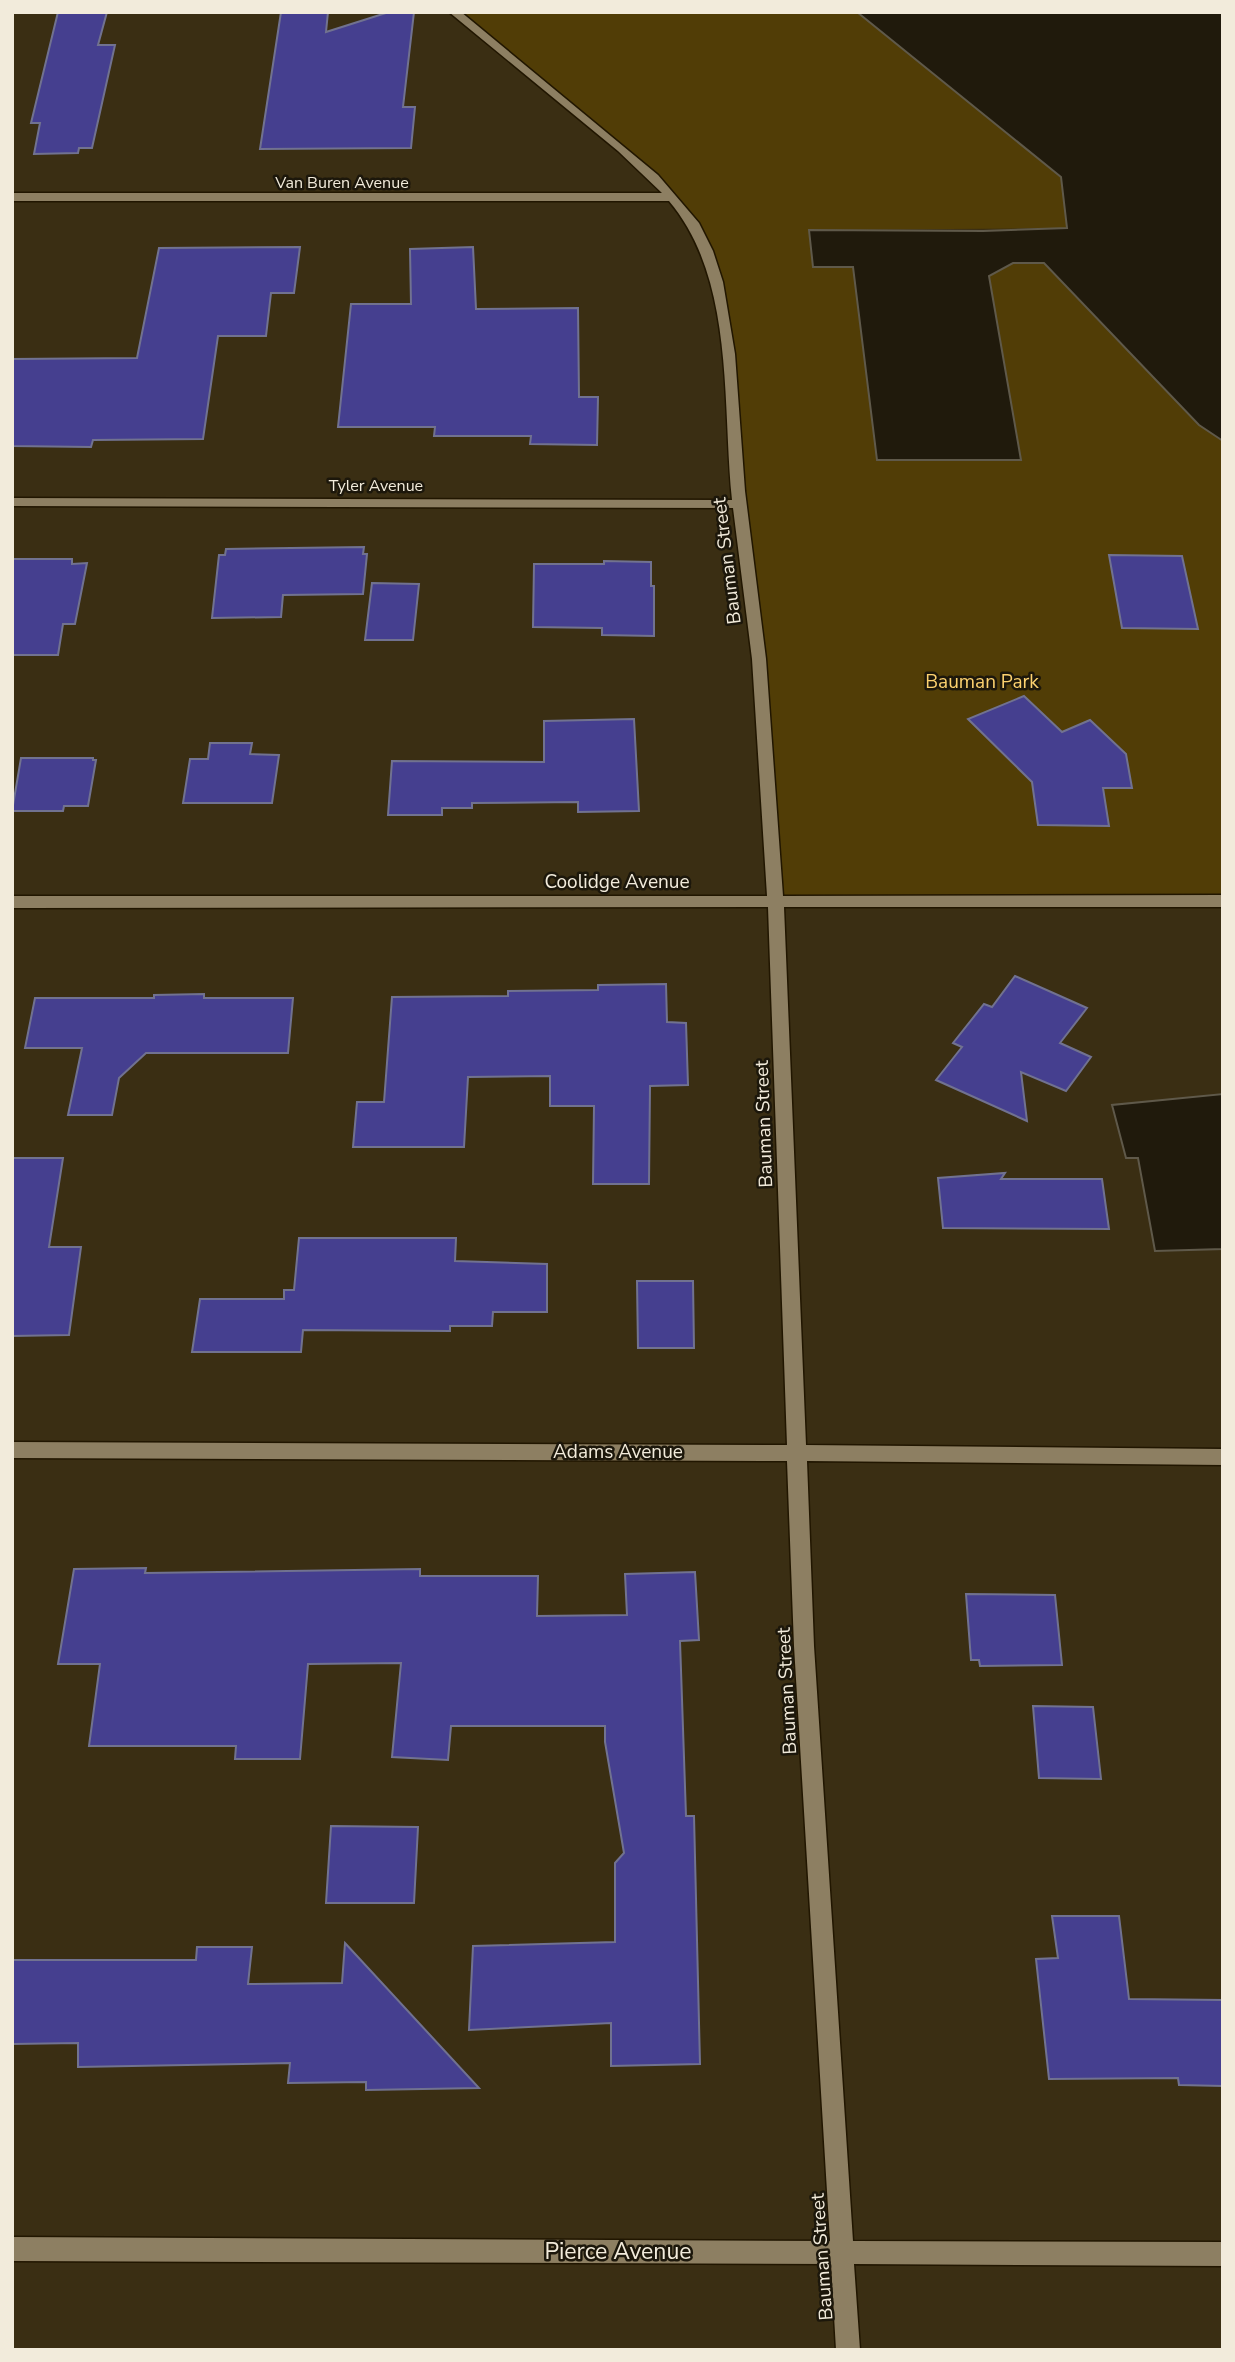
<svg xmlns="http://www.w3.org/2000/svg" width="1235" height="2362" viewBox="0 0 1235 2362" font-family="'Nunito Sans',sans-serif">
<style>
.green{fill:#513d06}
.water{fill:#201a0c;stroke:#5f594a;stroke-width:2}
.building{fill:#453f8f;stroke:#717290;stroke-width:2}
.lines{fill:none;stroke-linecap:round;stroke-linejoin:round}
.minor-casing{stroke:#211600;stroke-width:3}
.minor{fill:#8d7f62;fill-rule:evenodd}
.labels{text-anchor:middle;stroke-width:5;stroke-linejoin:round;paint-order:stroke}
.far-street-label{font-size:16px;fill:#f2ebdb;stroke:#1c170b}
.street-label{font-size:19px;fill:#f2ebdb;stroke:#1c170b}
.park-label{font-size:19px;fill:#fdd26f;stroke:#1c170b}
.near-street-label{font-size:23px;fill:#f2ebdb;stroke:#1c170b}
</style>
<rect width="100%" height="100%" fill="#3a2e13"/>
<path class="green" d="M454,12H857L1061,177L1067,228L810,230L813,266L853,267L1021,460L989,276L1013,263H1044L1199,425L1223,441V901L776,903L725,335L704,243L664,188Z"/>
<g class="water">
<path d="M857,12H1223V441L1199,425L1044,263H1013L989,276L1021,460H877L853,267H813L809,230L983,231L1067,228L1061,177Z"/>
<path d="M1223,1094V1249L1155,1251L1138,1158H1126L1112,1105Z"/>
</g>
<g class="building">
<path d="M58,12H107L98,45H115L92,148H79L78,153L34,154L40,123H31Z"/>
<path d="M281,12H328L326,32L389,12H414L403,107H415L411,148L260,149Z"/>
<path d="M300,247L294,293H271L266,336H218L203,439L93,440L91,447L12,446V359L137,358L159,248Z"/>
<path d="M473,247L476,309L578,308L579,397H598L597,445L530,444L531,436H434L435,427H338L351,304H411L410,249Z"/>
<path d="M364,547L363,554H367L363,594L283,595L281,617L212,618L219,555H225L226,549Z"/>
<path d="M1109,555L1182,556L1198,629L1122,628Z"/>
<path d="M12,559H72V564L87,563L75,624H63L58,655H12Z"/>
<path d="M604,561L651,562V586H654V636L602,635V628L533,627L534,564H604Z"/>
<path d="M372,583L419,584L413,640H365Z"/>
<path d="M1024,696L1062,732L1090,720L1126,754L1132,788H1103L1109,826L1038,825L1032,782L968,719Z"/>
<path d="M634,719L639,811L578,812V802L472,803V808H442V815H388L392,761L544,762V721Z"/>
<path d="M210,743H252L250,754L279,755L272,803H183L190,759H208Z"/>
<path d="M21,758H93V760H96L88,806H64L63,811H12Z"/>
<path d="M1015,976L1087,1008L1060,1043L1091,1057L1066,1091L1021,1072L1027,1121L936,1080L962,1047L953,1043L984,1004L992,1007Z"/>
<path d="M666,984L667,1022L686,1023L688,1085L650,1086L649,1184H593L594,1106H550V1076L468,1077L464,1147H353L357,1102H384L392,997L508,996V991L598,990V985Z"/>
<path d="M204,994V998H293L288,1053H146L119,1078L112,1115H68L82,1048H25L35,998H154V995Z"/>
<path d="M12,1158H63L49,1247H81L69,1335L12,1336Z"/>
<path d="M1005,1173L1001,1179H1102L1109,1229L943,1228L938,1178Z"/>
<path d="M299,1238H456L455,1261L547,1264V1312H493L492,1326H450V1331L303,1330L301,1352H192L200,1299H284V1290H294Z"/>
<path d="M637,1281H693L694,1348H638Z"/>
<path d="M146,1568L145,1573L420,1569V1576H538L537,1616L627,1615L625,1574L695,1572L699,1640L680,1641L686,1816H694L700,2064L611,2066V2023L469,2030L473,1946L615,1942V1863L624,1853L605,1742V1726H451L448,1760L392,1757L401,1663L308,1664L300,1759H235L236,1746H89L100,1664H58L74,1569Z"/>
<path d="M966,1594L1055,1595L1062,1665L980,1666L979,1660H971Z"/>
<path d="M1033,1706L1093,1707L1101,1779L1039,1778Z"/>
<path d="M331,1826L418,1827L414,1903H326Z"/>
<path d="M1052,1916H1119L1129,1999L1223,2000V2086L1179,2085L1178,2078L1049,2079L1036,1959L1058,1958Z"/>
<path d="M345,1943L479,2088L366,2090V2082L288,2083L290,2063L78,2067V2043L12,2044V1960H196L197,1947H252L248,1984L342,1983Z"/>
</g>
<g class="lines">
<g class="minor-casing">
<path id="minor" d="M449,12H461L658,175L699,223L713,251L723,282L735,354L745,491L766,659L783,896L1223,895V907H784L806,1445L1223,1449V1465L807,1461L814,1646L853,2241L1223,2242V2266L854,2264L860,2350H836L831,2264L12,2261V2237L830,2241L794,1646L787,1461L12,1458V1442L787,1445L768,907L12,908V896H767L752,659L733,508L12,506V498L732,500C722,403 735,279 669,201H12V193H662L618,151Z"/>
</g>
<use href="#minor" class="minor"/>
</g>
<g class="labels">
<g class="far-street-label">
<text x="342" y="188">Van Buren Avenue</text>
<text x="376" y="491">Tyler Avenue</text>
</g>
<g class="street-label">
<text transform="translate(726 561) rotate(-97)" y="7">Bauman Street</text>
<text x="617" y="888">Coolidge Avenue</text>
<text transform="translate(763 1124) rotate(-92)" y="7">Bauman Street</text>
<text x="618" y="1458">Adams Avenue</text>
<text transform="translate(786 1691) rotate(-93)" y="7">Bauman Street</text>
<text transform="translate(821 2257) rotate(-94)" y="7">Bauman Street</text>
</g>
<g class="park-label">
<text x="982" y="688">Bauman Park</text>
</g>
<g class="near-street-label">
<text x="618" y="2259">Pierce Avenue</text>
</g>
</g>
<rect width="1235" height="2362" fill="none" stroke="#f2ebdb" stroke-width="28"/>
</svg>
